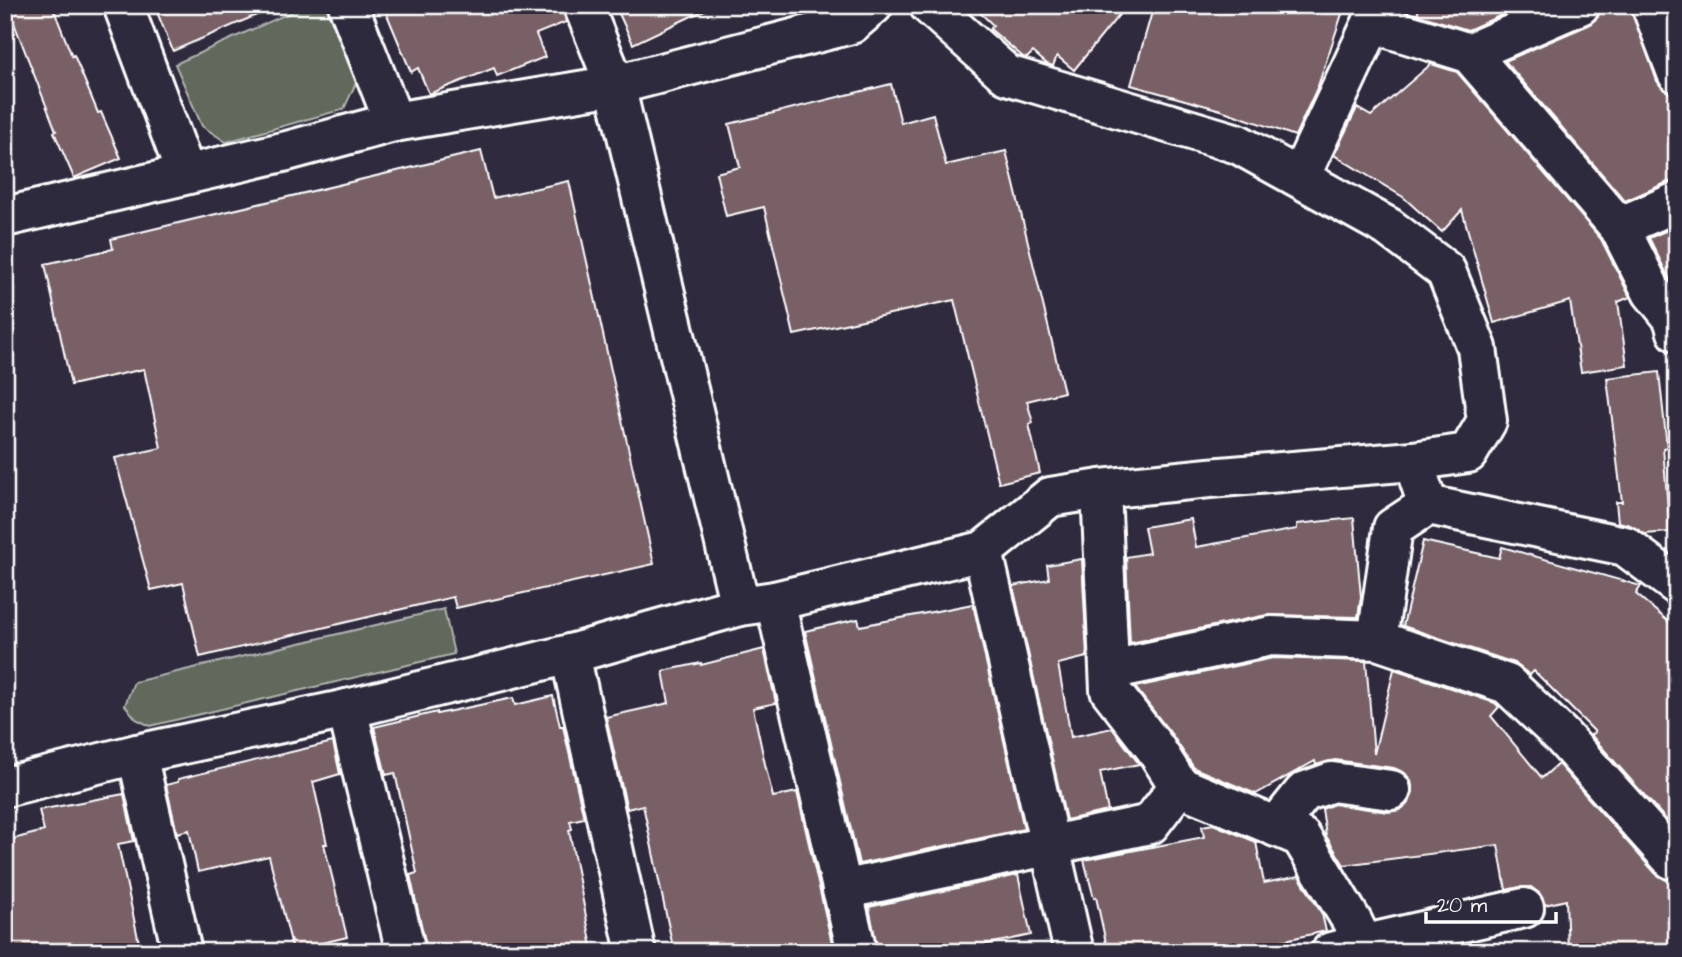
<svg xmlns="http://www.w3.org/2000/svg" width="1682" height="957" viewBox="0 0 1682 957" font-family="'Architects Daughter',sans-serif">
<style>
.green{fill:#61695c;stroke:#b0b4ae;stroke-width:2}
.building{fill:#786166;stroke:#fff;stroke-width:2}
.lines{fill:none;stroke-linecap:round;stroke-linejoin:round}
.minor-casing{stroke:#fff;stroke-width:44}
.minor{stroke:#2f2a3d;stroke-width:38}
</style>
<rect width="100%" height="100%" fill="#2f2a3d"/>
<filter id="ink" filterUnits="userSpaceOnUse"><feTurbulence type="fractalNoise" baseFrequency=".0143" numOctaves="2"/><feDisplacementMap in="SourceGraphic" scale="14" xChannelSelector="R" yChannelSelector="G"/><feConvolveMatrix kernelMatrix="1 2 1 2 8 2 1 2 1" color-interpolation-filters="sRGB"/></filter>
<g filter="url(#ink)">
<g class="green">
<path d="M307,5H330L361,72L344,109L226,142L202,126L175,64Z"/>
<path d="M444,609L454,654L150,726L136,719L125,705L134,682Z"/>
</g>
<g class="building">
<path d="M7,5H52L72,56L74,55L98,113L101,112L121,158L74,178L54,132L56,131Z"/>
<path d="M154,5H280L173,51Z"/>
<path d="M383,5H562L566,22L536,34L545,57L497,76L494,68L429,94L418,68L411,72Z"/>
<path d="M615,5H715L633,44Z"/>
<path d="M972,5H1127L1074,70L1057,56L1053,66L1047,64L1033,52L1027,58L1023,57L990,29L993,25Z"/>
<path d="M1154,5H1345L1318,86L1295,136L1221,110L1131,85Z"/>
<path d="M1416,5H1524L1468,30L1419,15Z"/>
<path d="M1601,5H1630L1657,81L1664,90L1677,94V181L1668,182L1625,201L1505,61L1589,25L1598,17Z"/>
<path d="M1431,64L1457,72L1601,239L1630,297L1618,302L1627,365L1581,372L1570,301L1494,323L1462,210L1442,232L1403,197L1334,155L1357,108L1371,116Z"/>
<path d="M891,84L901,123L933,114L946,165L1006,151L1064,392L1027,401L1033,423L1029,424L1040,473L999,483L954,300L794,335L764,207L726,216L716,173L740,167L729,124Z"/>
<path d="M481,151L493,198L569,181L654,564L456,608L453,597L200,657L183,583L151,590L115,458L161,448L144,369L71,385L45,264L113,249L111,239Z"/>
<path d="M1677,226V277L1670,280L1649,238Z"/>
<path d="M1659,372L1667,447L1663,448L1670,532L1645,534L1630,525L1618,522L1616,502H1622L1607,378Z"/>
<path d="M1354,518L1361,597L1358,617L1267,615L1130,643L1126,557L1149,553L1144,527L1191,519L1196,547L1297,529V524Z"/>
<path d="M1423,541L1499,558L1502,547L1641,586L1636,594L1677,629V832L1591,735L1595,732L1534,671L1530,675L1514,663L1403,626Z"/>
<path d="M1082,559L1087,657L1058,664L1071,737L1112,728L1139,764L1100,772L1108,811L1066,820L1013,586L1049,579L1047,565Z"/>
<path d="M973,604L1024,829L859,864L805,631L858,619L860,626Z"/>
<path d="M764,649L776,703L753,708L765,764L773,797L797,792L834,952H674L643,805L627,809L606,717L669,703L663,671L701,663V665Z"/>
<path d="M1273,658L1366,661L1374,754L1394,669L1495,703L1499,707L1491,716L1542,778L1558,764L1656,874L1666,880H1677V952H1568L1566,900L1545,905L1540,894L1531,887H1520L1506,890L1498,845L1344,865L1326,836L1322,809L1334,804L1388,812L1400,810L1409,803L1413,792L1411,781L1405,773L1394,768L1335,760L1316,765L1315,761L1256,794L1194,768L1172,735L1135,687Z"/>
<path d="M553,696L560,726H563L584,818L570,821L572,829L569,830L593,952H427L410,875L417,873L395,773L386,775L374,727L437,712V714L513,698L515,705Z"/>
<path d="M333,742L340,774L313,782L327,844H324L347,937L293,950L269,856L198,872L189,830L177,833L166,785L178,782V779Z"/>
<path d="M124,794L134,841L118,844L141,952H5V911L14,910L5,876V841L44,831L39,810Z"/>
<path d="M1213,824L1256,842L1264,883L1299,876L1322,914L1326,931L1249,948L1250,952H1108L1096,897L1094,898L1084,860L1204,837L1202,826Z"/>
<path d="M1018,875L1031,935L951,952H878L869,907Z"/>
</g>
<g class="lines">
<g class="minor-casing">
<g id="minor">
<path d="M123,5L186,174"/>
<path d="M348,5L394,122"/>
<path d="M583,5L615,85L740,606"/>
<path d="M1651,5L1677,73"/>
<path d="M1469,53L1580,5"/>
<path d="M1300,177L1372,23L1469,53L1619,227L1652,292L1673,318L1677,332"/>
<path d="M5,217L287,151L394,122L615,85L851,24L873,5"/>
<path d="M1619,227L1677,202"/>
<path d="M1413,461L1428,505L1625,546L1677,585"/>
<path d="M1101,489L1110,690L1155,748L1179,786L1301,837L1353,923L1367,952"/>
<path d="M983,551L1074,952"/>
<path d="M775,601L857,952"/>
<path d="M1377,640L1393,528L1428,505"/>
<path d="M570,654L636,952"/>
<path d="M1110,670L1271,636L1377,640L1507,684L1561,735L1672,859L1677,857"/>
<path d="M347,709L406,952"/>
<path d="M137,754L182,952"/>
<path d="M5,787L137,754L347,709L570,654L740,606L775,601L983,551L1050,497L1101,489L1209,478L1413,461L1468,453L1487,421L1477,348L1446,271L1388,227L1238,144L1007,75L929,5"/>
<path d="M1276,827L1304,792L1332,782L1391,790"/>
<path d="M842,890L1150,824L1179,786"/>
<path d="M1331,952L1524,908"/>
</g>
</g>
<use href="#minor" class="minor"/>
</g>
</g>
<rect width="1682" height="957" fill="none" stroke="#2f2a3d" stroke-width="28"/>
<rect x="14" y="14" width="1654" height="929" fill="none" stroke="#fff" stroke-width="2.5" filter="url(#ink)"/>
<path d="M1426 912v10h130v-10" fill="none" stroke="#ffffff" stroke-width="3.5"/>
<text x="1437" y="912" font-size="21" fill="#ffffff" stroke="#2f2a3d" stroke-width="5" paint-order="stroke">20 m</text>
</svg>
